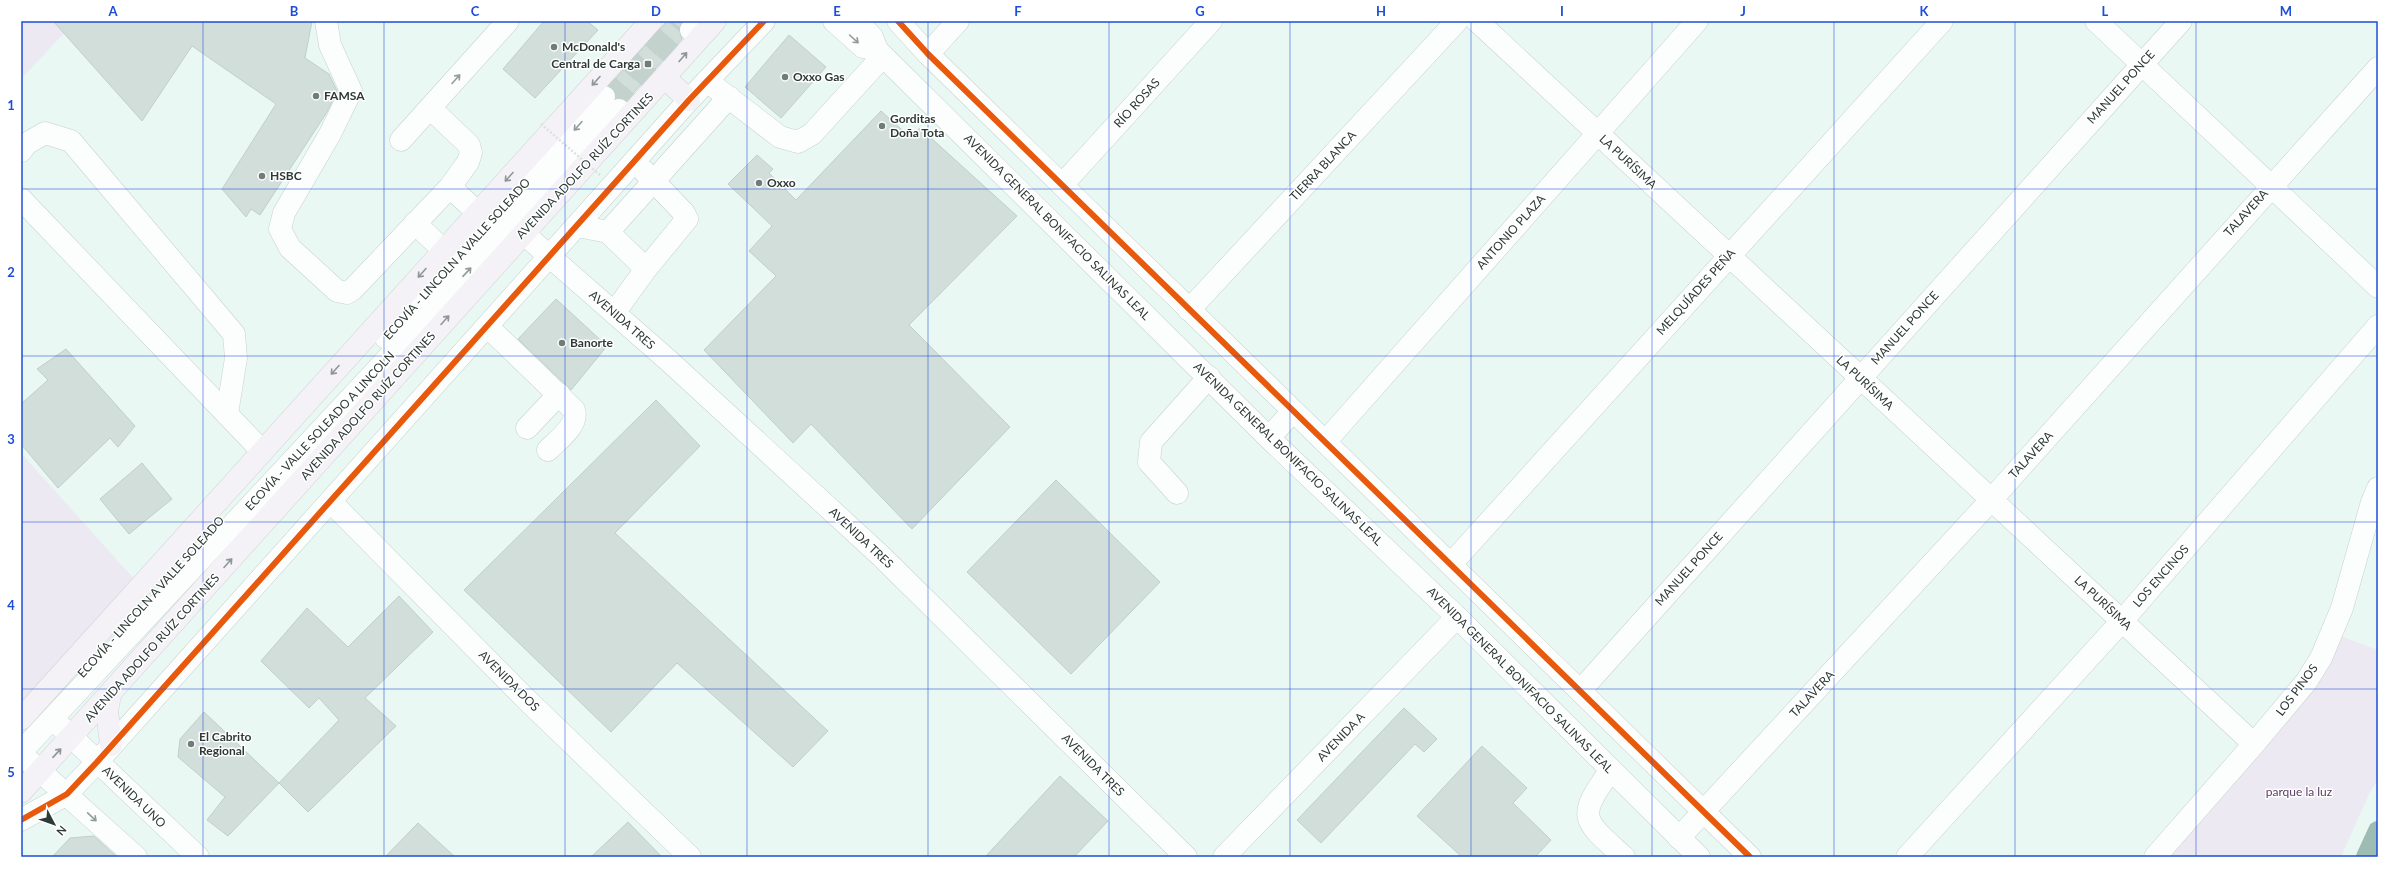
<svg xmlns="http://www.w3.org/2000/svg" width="2399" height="878" viewBox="0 0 2399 878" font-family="Lato,sans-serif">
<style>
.green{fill:#ece9f3}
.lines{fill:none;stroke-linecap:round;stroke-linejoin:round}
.canal{stroke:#9cbcb4;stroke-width:20}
.building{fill:#d1deda;stroke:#c1ceca}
.minor-tunnel{stroke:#c4d2ce;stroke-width:22;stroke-dasharray:22 11;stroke-linecap:butt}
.minor-casing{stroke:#c5d2ce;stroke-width:23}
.major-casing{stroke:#ced5d3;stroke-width:23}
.minor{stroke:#fcfefd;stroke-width:22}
.major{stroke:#f4f2f7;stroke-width:22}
.path-bridge{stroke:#dde1e0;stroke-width:2.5;stroke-dasharray:2 2;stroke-linecap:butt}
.cycleway-casing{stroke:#fff;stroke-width:8}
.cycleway{stroke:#e8590c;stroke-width:6}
.oneway{stroke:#949c9a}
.oneway2{stroke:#909696}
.grid{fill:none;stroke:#1d4ed8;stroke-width:1;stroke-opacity:0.55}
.poi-dot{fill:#6f7c78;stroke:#fff;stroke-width:1.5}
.labels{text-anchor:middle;stroke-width:3;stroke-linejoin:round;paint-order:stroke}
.poi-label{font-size:12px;font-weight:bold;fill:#2d3a36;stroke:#fff;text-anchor:start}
.street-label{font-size:12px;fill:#2d3a36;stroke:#fff}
.park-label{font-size:12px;fill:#5b3b64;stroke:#fff}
.neatline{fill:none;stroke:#1d4ed8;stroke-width:1.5}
.grid-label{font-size:13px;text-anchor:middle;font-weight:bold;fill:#1d4ed8}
</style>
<rect width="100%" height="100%" fill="#eaf8f4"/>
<g class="green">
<path d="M21,21H54L64,33L21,79Z"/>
<path d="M21,453L134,579L21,703Z"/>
<path d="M2333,633L2378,650V779L2369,794L2341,857H2159Z"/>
</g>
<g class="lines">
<path class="canal" d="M2366,857L2378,831"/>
</g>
<g class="building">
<path d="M53,21H312L305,58L329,74L337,91L327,112L260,215L251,209L246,217L222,189L276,104L192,46L142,121Z"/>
<path d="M544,21H587L598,30L535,98L503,69Z"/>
<path d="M667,21L682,22L679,29L682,39L627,100L616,98V93L609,86Z"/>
<path d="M789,35L826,67L781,118L745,87Z"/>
<path d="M881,111L910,137L920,128L1017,216L909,325L1010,427L912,529L811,424L793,443L704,350L776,276L749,251L772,226L728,184L757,155L773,169L769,173L796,200Z"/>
<path d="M556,299L607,346L571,390L518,339Z"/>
<path d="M66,349L135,426L118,447L110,438L58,488L21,444V404L48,380L37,369Z"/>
<path d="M656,400L700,446L615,533L828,731L793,767L677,663L611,732L464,590Z"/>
<path d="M142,463L172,499L129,534L100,499Z"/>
<path d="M1056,480L1160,582L1071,674L967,572Z"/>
<path d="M399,596L433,632L365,698L396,726L308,812L279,783L339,720L319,698L309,708L261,661L307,608L348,647Z"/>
<path d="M1404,708L1437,739L1424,752L1415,744L1321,843L1297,820Z"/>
<path d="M204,712L279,783L228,836L207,820L225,797L178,757L180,739Z"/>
<path d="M1482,746L1527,788L1513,803L1551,840L1535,857H1462L1417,816Z"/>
<path d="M1060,776L1108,821L1074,857H985Z"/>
<path d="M628,822L662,857H591Z"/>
<path d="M418,823L455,857H385Z"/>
<path d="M94,836L117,857H52L70,838Z"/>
</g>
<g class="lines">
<g class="minor-tunnel">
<path d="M604,97L672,21"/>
<path d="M619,110L691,30"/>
</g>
<g class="minor-casing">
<g id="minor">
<path d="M326,21L330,45L351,91L330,134L284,213L280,229L290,248L337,291L347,293L353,289L450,187L468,162L471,153L469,145L430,108"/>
<path d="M834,21L863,47L874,49"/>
<path d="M857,21L872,37L877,50L1269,438L1457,617L1699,857"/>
<path d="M898,21L928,54L1750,857"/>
<path d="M1477,21L2254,744"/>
<path d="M2096,21L2378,287"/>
<path d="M691,30L698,21"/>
<path d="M928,54L958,21"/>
<path d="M707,81L780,137L798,142L812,134L883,56"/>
<path d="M401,140L508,21"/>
<path d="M21,151L26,144L45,133L71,141L234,334L236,358L227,414"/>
<path d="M644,171L684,213L687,219L646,269"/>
<path d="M1062,185L1211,21"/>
<path d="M450,187L477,212"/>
<path d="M21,199L262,451"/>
<path d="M415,223L443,250"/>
<path d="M578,226L608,232L729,97"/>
<path d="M608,232L646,269L614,313"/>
<path d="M523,233L669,361L881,556L1186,857"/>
<path d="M1189,310L1457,21"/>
<path d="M488,327L574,410C579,425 558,440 548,450"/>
<path d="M386,338L604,97"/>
<path d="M527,428L559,394"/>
<path d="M1269,438L1293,411"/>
<path d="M1325,442L1697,21"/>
<path d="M1177,493L1149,462L1151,442L1209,377"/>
<path d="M331,502L527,700L690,857"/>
<path d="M1451,564L1942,21"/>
<path d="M1581,690L2181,21"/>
<path d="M58,724L198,857"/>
<path d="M21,752L619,110"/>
<path d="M21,754L136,857"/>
<path d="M1611,770C1576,818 1582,819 1624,857"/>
<path d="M21,820L67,794L97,762L689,100L764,21"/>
<path d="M1679,838L1992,499L2378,68"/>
<path d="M1224,857L1457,617"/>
<path d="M1907,857L2122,621L2378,326"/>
<path d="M2155,857L2254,744L2306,682L2321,658L2342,608L2372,502L2378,488"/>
</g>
</g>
<g class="major-casing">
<g id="major">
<path d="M665,78L689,100"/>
<path d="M110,695L107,711L111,745"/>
<path d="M21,719L651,21"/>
<path d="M21,792L715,21"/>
</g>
</g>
<use href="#minor" class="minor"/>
<use href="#major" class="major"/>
<path class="path-bridge" d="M541,124L600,175"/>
<g class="cycleway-casing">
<g id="cycleway">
<path d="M898,21L928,54L1750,857"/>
<path d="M21,820L67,794L97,762L689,100L764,21"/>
</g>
</g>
<use href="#cycleway" class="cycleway"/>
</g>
<defs><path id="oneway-shaft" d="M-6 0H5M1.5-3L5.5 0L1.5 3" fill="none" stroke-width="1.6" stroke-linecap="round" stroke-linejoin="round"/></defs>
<g class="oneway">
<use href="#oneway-shaft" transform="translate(854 39) rotate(42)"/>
<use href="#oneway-shaft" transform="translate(456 79) rotate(-48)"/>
<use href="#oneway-shaft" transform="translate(578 126) rotate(132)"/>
<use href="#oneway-shaft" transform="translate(467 272) rotate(-47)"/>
<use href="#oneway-shaft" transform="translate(92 817) rotate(43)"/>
</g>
<g class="oneway2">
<use href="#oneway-shaft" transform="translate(683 57) rotate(-49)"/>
<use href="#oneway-shaft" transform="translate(596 81) rotate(132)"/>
<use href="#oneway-shaft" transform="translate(509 177) rotate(132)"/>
<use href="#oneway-shaft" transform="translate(422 273) rotate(132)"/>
<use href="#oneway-shaft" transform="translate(445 320) rotate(-48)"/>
<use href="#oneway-shaft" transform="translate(335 370) rotate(132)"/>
<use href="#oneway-shaft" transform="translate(228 563) rotate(-48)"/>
<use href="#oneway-shaft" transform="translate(57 753) rotate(-47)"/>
</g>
<path class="grid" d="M203,21V857M384,21V857M565,21V857M747,21V857M928,21V857M1109,21V857M1290,21V857M1471,21V857M1652,21V857M1834,21V857M2015,21V857M2196,21V857M21,189H2378M21,356H2378M21,522H2378M21,689H2378"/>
<g class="poi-dot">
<circle cx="554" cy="47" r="4"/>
<rect x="644" y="60" width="8" height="8" rx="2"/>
<circle cx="785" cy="77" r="4"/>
<circle cx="316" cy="96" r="4"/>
<circle cx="882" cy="126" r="4"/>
<circle cx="262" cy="176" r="4"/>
<circle cx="759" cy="183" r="4"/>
<circle cx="562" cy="343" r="4"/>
<circle cx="191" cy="744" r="4"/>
</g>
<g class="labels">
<g class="poi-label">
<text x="562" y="51">McDonald's</text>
<text x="640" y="68" text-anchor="end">Central de Carga</text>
<text x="793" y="81">Oxxo Gas</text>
<text x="324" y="100">FAMSA</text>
<text x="890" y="123">Gorditas<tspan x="890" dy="14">Doña Tota</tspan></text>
<text x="270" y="180">HSBC</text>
<text x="767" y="187">Oxxo</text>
<text x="570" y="347">Banorte</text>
<text x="199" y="741">El Cabrito<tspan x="199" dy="14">Regional</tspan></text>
</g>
<g class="street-label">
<text transform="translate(2121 87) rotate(-48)" y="4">MANUEL PONCE</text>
<text transform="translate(1137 103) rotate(-48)" y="4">RÍO ROSAS</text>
<text transform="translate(1628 162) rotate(43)" y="4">LA PURÍSIMA</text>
<text transform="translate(585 166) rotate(-47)" y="4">AVENIDA ADOLFO RUÍZ CORTINES</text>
<text transform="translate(1323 166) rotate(-47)" y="4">TIERRA BLANCA</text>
<text transform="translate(2246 213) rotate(-48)" y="4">TALAVERA</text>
<text transform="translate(1057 227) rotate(45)" y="4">AVENIDA GENERAL BONIFACIO SALINAS LEAL</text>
<text transform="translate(1511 232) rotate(-48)" y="4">ANTONIO PLAZA</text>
<text transform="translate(457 259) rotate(-48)" y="4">ECOVÍA - LINCOLN A VALLE SOLEADO</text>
<text transform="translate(1696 292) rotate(-48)" y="4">MELQUÍADES PEÑA</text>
<text transform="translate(622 320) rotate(41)" y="4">AVENIDA TRES</text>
<text transform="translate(1905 328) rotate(-48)" y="4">MANUEL PONCE</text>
<text transform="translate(1865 383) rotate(43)" y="4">LA PURÍSIMA</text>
<text transform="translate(368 406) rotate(-48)" y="4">AVENIDA ADOLFO RUÍZ CORTINES</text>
<text transform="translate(320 431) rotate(-47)" y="4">ECOVÍA - VALLE SOLEADO A LINCOLN</text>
<text transform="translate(1288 454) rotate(44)" y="4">AVENIDA GENERAL BONIFACIO SALINAS LEAL</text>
<text transform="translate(2031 455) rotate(-48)" y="4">TALAVERA</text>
<text transform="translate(861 538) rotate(43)" y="4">AVENIDA TRES</text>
<text transform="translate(1689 569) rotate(-48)" y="4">MANUEL PONCE</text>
<text transform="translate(2161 576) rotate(-49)" y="4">LOS ENCINOS</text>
<text transform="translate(151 597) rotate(-48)" y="4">ECOVÍA - LINCOLN A VALLE SOLEADO</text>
<text transform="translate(2103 603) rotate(43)" y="4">LA PURÍSIMA</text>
<text transform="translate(152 648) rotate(-48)" y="4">AVENIDA ADOLFO RUÍZ CORTINES</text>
<text transform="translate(1520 680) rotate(45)" y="4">AVENIDA GENERAL BONIFACIO SALINAS LEAL</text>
<text transform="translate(509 681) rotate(45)" y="4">AVENIDA DOS</text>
<text transform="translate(2297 690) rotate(-53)" y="4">LOS PINOS</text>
<text transform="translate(1812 694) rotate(-47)" y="4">TALAVERA</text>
<text transform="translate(1341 737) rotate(-46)" y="4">AVENIDA A</text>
<text transform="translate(1093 765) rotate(45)" y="4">AVENIDA TRES</text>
<text transform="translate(134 797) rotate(44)" y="4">AVENIDA UNO</text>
</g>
<g class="park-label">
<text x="2299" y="796">parque la luz</text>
</g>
</g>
<rect width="2399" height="878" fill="none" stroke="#ffffff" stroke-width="44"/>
<g transform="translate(54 824) rotate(131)" stroke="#ffffff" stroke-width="3" paint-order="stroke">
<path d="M0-3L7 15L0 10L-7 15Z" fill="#2d3a36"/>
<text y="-6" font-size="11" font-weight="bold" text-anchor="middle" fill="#2d3a36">N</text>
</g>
<rect x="22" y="22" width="2355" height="834" class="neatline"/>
<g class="grid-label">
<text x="113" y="16">A</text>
<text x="294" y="16">B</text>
<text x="475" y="16">C</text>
<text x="656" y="16">D</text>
<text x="837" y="16">E</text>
<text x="1018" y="16">F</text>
<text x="1200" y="16">G</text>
<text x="1381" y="16">H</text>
<text x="1562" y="16">I</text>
<text x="1743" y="16">J</text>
<text x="1924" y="16">K</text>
<text x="2105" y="16">L</text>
<text x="2286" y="16">M</text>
<text x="11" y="110">1</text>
<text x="11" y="277">2</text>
<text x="11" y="444">3</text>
<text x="11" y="610">4</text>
<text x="11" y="777">5</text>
</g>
</svg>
